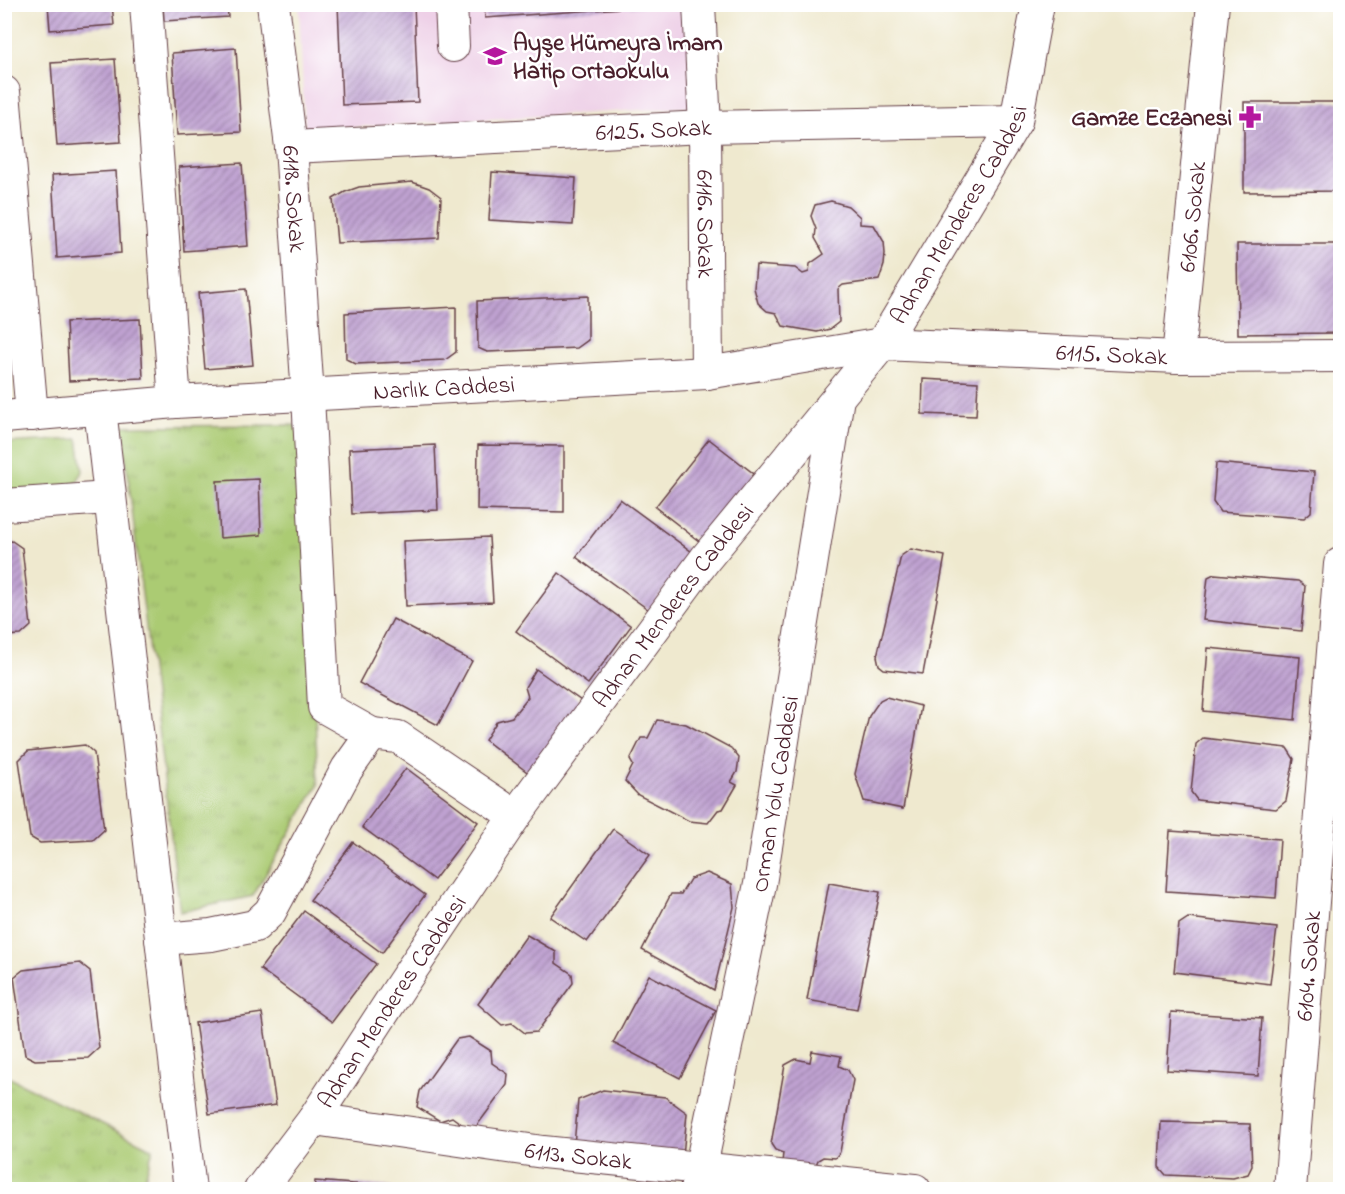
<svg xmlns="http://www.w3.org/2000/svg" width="1345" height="1194" viewBox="0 0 1345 1194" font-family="'Indie Flower',sans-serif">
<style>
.built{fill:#eed0e7}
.grass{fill:#abcb73;stroke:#7a754f;stroke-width:1.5}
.park{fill:url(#park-tufts);stroke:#7a754f;stroke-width:1.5}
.building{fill:url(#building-hatch)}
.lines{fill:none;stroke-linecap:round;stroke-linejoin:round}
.minor-casing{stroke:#633d44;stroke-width:34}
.minor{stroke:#fff;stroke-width:32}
.labels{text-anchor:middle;stroke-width:5;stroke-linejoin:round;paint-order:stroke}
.poi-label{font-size:24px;font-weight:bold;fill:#4a1f2b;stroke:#fff;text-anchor:start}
.street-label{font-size:24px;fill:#4a1f2b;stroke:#fff}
</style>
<defs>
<pattern id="park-tufts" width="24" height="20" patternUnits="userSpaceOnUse" patternTransform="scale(1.5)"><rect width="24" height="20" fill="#abcb73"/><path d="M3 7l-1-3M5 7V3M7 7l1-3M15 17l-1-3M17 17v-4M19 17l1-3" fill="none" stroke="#95ae64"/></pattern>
<pattern id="building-hatch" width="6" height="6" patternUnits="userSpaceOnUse" patternTransform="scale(1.5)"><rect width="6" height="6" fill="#bfa2d1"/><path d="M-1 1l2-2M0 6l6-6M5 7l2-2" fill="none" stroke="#9d83aa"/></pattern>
</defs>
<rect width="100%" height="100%" fill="#fff"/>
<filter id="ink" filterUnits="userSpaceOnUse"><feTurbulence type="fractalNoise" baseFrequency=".0167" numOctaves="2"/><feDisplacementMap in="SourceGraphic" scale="12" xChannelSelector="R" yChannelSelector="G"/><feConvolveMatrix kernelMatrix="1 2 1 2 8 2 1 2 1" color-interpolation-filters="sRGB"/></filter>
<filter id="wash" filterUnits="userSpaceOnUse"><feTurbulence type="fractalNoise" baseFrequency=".008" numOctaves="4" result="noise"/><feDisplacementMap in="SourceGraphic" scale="24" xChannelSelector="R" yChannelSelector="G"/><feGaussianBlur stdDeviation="1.35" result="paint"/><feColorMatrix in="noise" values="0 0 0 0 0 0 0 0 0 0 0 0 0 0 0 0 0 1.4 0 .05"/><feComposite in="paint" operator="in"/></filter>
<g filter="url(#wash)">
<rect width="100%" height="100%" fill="#efe9cf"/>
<path class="built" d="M299,5H687L692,107L305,130Z"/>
<path class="grass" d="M78,439L83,471L75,485L5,496L4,443Z"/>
<g class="park">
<path d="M303,425L318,785L253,896L180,912L122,426Z"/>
<path d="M4,1075L153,1149L142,1189H5Z"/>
</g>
<g id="blocks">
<g class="building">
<path d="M48,4H112L114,25L50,30Z"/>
<path d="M163,4H227L228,17L164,21Z"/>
<path d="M338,4H414L418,102L342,105Z"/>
<path d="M484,4H649V6L485,18Z"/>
<path d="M236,48L241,132L177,135L172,53Z"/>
<path d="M115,59L121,142L57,146L51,63Z"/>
<path d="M1244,102H1340V191L1244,192Z"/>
<path d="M242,163L248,246L184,251L179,167Z"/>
<path d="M116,171L121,253L57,258L52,175Z"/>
<path d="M492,172L576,178L573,225L489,220Z"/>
<path d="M412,182L429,188L441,197L439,238L337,243L333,199L345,192L359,187Z"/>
<path d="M831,201L848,206L860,217V224L874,225L884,242L885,254L884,265L879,280L843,285L838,289L839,322L830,329L817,332L783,326L776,313L767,311L758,303L754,288L756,265L795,268L803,274L809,272L810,264L824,254L815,238L816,229L811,216L815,205Z"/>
<path d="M1237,244H1338L1339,333L1238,334Z"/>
<path d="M246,289L253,365L205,369L198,293Z"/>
<path d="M588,296V340L577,348L487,352L478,348L477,301Z"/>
<path d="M456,307V352L445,360L356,364L346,359L345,313Z"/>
<path d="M140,319L143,378L69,381L66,322Z"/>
<path d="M923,379L978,382L976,416L922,414Z"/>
<path d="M709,439L758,477L704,545L655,507Z"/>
<path d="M435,445L438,510L352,514L349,449Z"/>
<path d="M478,445L564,446V512L477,510Z"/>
<path d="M1216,463L1314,472L1311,512L1304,518L1220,512L1213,502Z"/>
<path d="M259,479L261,535L220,538L217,481Z"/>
<path d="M620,499L692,552L649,610L576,557Z"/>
<path d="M489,537L493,602L406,606L403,541Z"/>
<path d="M12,541L22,548L31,626L21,635L4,636V542Z"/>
<path d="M911,549L945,556L923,674L884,669L879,665L877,656L901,556Z"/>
<path d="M559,573L631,626L588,684L516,631Z"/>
<path d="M1214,574L1298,581L1305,586L1301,631L1203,620L1208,577Z"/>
<path d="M393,619L472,661L438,725L359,683Z"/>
<path d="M1208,648L1300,657L1295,720L1203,711Z"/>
<path d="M536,669L591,708L539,781L485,740L497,721L512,717L528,697L525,687Z"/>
<path d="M886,697L921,706L903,809L864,801L855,774L869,716L880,700Z"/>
<path d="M657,720L686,724L731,748L739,758L737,772L731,782L737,785L723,809L718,810L708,823L689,821L638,795L625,781L633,765L630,760L641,738H648Z"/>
<path d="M1203,738L1287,748L1294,759L1286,801L1276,809L1197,800L1191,792L1196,744Z"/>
<path d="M85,745L94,753L104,830L93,840L40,843L30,837L19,760L28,751Z"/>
<path d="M406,768L478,822L434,880L362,827Z"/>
<path d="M613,829L650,855L587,942L550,917Z"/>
<path d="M1170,831L1280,839L1276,898L1166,891Z"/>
<path d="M353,842L425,895L382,953L310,900Z"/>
<path d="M707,873L732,884L734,907L714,990L642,950L671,894H681L690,879Z"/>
<path d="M829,883L880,892L857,1009L807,1000Z"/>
<path d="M304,911L376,964L332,1022L260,969Z"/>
<path d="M1188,918L1277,928L1270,984L1174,972L1179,924Z"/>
<path d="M527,935L556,952V963L572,974L573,983L537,1032L525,1033L512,1023L502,1025L478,1004Z"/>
<path d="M80,963L90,971L99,1048L88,1058L35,1060L25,1055L14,977L23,970Z"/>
<path d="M649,975L716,1010L680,1078L613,1043Z"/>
<path d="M1171,1012L1262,1018L1258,1076L1167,1070Z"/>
<path d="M262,1013L276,1105L209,1114L195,1023Z"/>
<path d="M469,1037L491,1051L492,1063L508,1074L507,1085L476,1127L463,1125L452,1117L440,1121L417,1107L420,1091L457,1039Z"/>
<path d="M812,1051L841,1056L839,1066L848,1070L853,1080L840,1152L835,1158L823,1157L818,1160L815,1167L782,1163L783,1153L775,1150L771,1144L785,1065L796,1059L810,1062Z"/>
<path d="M603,1090L665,1097L687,1113L683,1156L574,1145L578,1100Z"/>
<path d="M1161,1122L1250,1124L1252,1166L1248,1174L1233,1178L1166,1175L1159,1167Z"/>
<path d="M1339,1130H1340V1159H1337Z"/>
<path d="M315,1181L392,1187L393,1190H314Z"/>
</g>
</g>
</g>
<g filter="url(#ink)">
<use href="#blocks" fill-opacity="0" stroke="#633d44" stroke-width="1.5"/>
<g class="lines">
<g class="minor-casing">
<g id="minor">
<path d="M146,4L175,402"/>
<path id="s1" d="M273,4L291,147L308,396L324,707L372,734"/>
<path d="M451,4L453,46"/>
<path id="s2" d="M699,4L705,127L707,373"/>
<path d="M4,92L32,415"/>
<path id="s3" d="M291,147L705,127L1016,121"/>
<path id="s4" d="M1178,357L1213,4"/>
<path d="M100,409L190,1190"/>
<path id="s5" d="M4,417L175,402L707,373L882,344L1178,357L1340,356"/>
<path d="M4,505L109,498"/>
<path d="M161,939L211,935L255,926L270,912L347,769L372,734L398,737L515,816"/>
<path id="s6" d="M314,1119L543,1152L915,1190"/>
<path id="s7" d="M260,1190L314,1119L402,984L515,816L706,558L882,344L1016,121L1038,4"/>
<path id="s8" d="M696,1190L760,884L838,398"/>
<path id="s9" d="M1290,1190L1340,564"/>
</g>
</g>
<use href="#minor" class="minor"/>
</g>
</g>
<defs>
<g id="school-bare" transform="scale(1.8)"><path d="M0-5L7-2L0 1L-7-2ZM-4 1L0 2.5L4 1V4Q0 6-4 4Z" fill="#b5179e" stroke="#fff" stroke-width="2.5" paint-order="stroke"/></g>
<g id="pharmacy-bare" transform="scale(1.8)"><path d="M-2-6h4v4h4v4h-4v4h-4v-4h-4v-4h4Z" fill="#b5179e" stroke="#fff" stroke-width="2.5" paint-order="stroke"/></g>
</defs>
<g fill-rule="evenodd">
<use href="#school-bare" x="495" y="56"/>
<use href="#pharmacy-bare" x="1250" y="117"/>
</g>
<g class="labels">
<g class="poi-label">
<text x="513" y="50">Ayşe Hümeyra İmam<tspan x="513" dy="28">Hatip Ortaokulu</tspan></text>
<text x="1232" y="125" text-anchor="end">Gamze Eczanesi</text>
</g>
<g class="street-label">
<text dy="8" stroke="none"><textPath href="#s3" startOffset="363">6125. Sokak</textPath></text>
<text dy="8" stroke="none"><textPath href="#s1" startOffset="196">6118. Sokak</textPath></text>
<text dy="8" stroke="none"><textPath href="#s7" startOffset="1202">Adnan Menderes Caddesi</textPath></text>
<text dy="8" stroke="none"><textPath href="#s4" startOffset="141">6106. Sokak</textPath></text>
<text dy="8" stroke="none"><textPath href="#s2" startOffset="220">6116. Sokak</textPath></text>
<text dy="8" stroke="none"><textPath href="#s5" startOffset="1112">6115. Sokak</textPath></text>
<text dy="8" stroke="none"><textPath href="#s5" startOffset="441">Narlık Caddesi</textPath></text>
<text dy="8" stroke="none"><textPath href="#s7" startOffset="716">Adnan Menderes Caddesi</textPath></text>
<text dy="8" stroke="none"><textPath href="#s8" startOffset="404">Orman Yolu Caddesi</textPath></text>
<text dy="8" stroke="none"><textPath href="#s9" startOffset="225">6104. Sokak</textPath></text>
<text dy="8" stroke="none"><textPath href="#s7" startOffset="230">Adnan Menderes Caddesi</textPath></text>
<text dy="8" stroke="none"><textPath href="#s6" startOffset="267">6113. Sokak</textPath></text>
</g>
</g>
<rect width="1345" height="1194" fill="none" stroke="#fff" stroke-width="24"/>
</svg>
